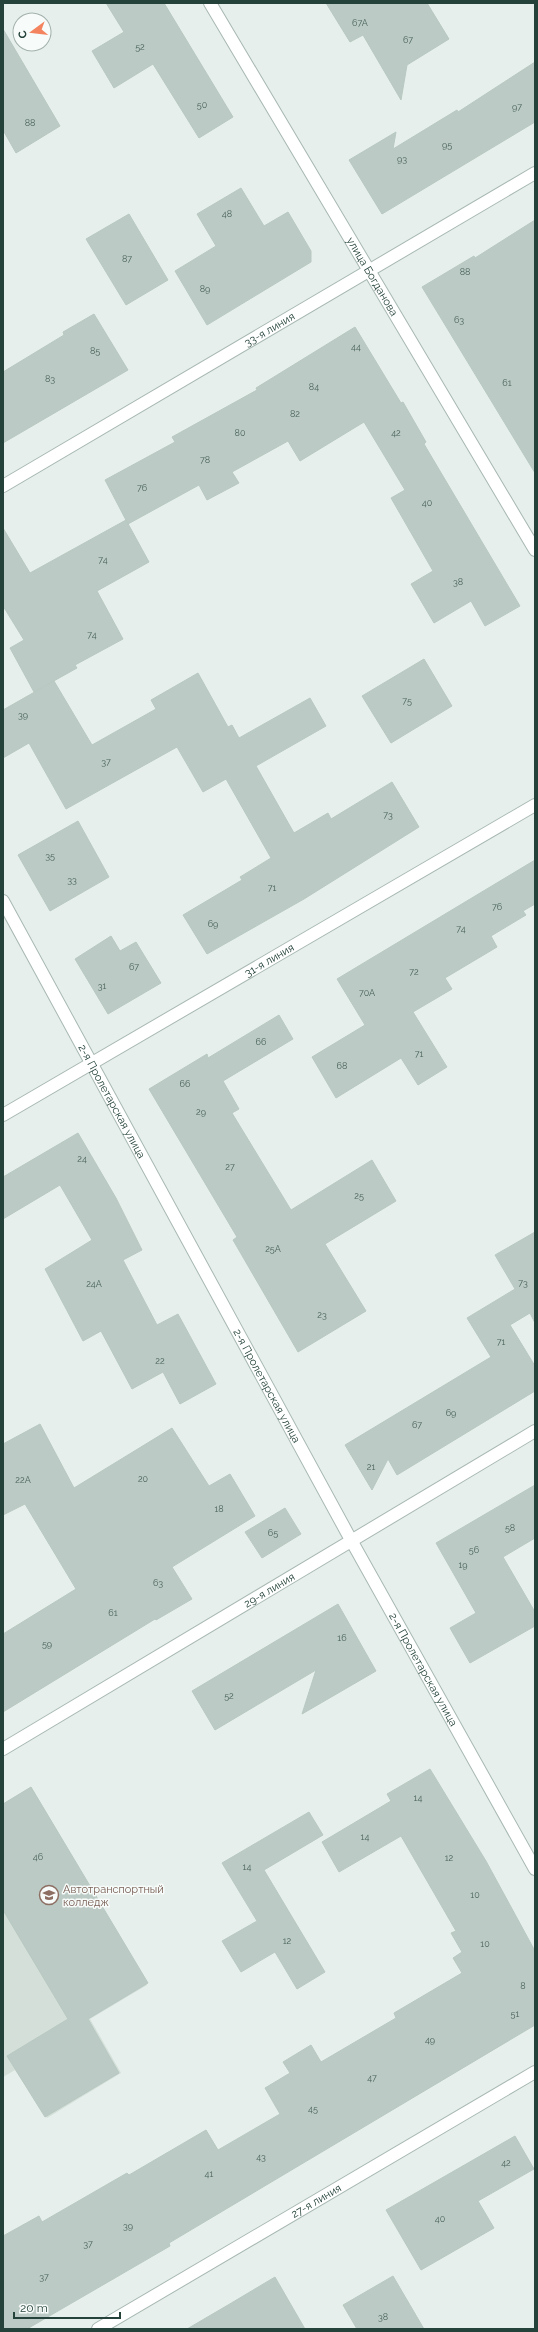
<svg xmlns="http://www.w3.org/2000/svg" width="538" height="2332" viewBox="0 0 538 2332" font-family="Raleway,sans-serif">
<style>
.built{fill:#d4dfda}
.building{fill:#bbcac4;stroke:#b8c9c2}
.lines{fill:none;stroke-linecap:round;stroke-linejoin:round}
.minor-casing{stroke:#a8b8b2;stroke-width:14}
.minor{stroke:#fff;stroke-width:12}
.labels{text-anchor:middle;stroke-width:3;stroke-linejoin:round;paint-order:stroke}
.number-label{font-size:9px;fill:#4a645c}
.street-label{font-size:11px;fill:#24423a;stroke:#f7fbf9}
.education-label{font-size:11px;fill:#785e54;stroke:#f7fbf9;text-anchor:start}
</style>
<rect width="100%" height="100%" fill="#e6efeb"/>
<path class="built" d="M31,1787L147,1985L90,2019L121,2073L47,2118L15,2070L3,2077V1804Z"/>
<g class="building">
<path d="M106,3H164L233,117L199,138L153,64L114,88L92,51L124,32Z"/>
<path d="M326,3H427L449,39L407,65L401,100L363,35L350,42Z"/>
<path d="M3,29L60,126L16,153L3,130Z"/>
<path d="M535,62V122L382,214L349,160L396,132L393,149L457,110L458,112Z"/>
<path d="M241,188L264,226L288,212L311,251V262L207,325L175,271L216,246L197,214Z"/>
<path d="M129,214L168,280L126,305L86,239Z"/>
<path d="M535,220V473L422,287L474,256L475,258Z"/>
<path d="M94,314L128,370L3,443V372L64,335L63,332Z"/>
<path d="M355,327L401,403L403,402L426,442L424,444L520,606L485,626L471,601L434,623L411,584L433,571L391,498L405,490L364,422L300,461L288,441L232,472L239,483L207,500L199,485L128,524L105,480L175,442L172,437L257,390L256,388Z"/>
<path d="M126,520L149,562L97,591L123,639L75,665L77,668L34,692L10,648L24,640L3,606V528L30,573Z"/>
<path d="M424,659L452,706L391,743L362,696Z"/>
<path d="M198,673L228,727L232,725L239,738L310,698L326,726L256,766L294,833L328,813L331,819L392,782L419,827L304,899L207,954L183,915L242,880L240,877L271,858L226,779L203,792L177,747L66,809L29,743L3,758V710L54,681L92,745L156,709L151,700Z"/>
<path d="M78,821L109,877L50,911L18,855Z"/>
<path d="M535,860V904L523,911L526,915L491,936L497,947L445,978L452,989L413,1012L447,1067L418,1085L401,1058L336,1098L312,1057L365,1025L337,979Z"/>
<path d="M111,936L120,951L136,942L161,983L108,1014L75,959Z"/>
<path d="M279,1015L293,1039L223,1081L239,1109L232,1113L291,1210L372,1160L396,1201L325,1244L366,1311L298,1352L233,1240L237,1237L149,1089L207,1054L208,1058Z"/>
<path d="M78,1133L116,1198L142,1250L123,1260L157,1325L178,1314L216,1384L180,1404L163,1372L132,1389L101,1331L83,1341L45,1269L92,1240L60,1185L3,1219V1177Z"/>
<path d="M535,1232V1323L530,1313L510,1325L535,1366V1391L397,1475L388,1459L372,1490L345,1445L491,1357L467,1318L515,1289L495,1255Z"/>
<path d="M40,1424L74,1488L172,1428L209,1486L230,1474L255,1516L172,1567L192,1599L156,1620L155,1619L3,1712V1634L76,1589L25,1504L3,1515V1444Z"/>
<path d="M535,1485V1538L503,1557L535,1612V1626L470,1663L450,1628L476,1613L436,1543Z"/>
<path d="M285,1508L301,1534L262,1558L245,1532Z"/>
<path d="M338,1604L376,1671L302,1714L316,1670L215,1730L192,1691Z"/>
<path d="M430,1769L486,1861L535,1951V2025L169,2243L170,2246L27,2329H3V2236L39,2216L42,2222L127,2173L129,2175L206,2130L218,2150L280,2114L265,2088L290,2073L283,2062L311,2045L321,2062L396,2018L394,2013L462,1973L453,1958L462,1952L451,1933L456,1931L401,1836L339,1872L322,1842L391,1801L387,1794Z"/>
<path d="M31,1787L148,1983L88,2019L119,2073L45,2117L7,2056L68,2019L3,1910V1804Z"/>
<path d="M309,1812L323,1835L264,1870L325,1972L297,1989L275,1952L241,1972L222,1941L257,1921L222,1863Z"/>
<path d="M515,2136L534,2169L478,2201L494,2228L421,2270L386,2210Z"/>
<path d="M393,2276L424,2329H357L343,2305Z"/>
<path d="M275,2277L305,2329H187L228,2305Z"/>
</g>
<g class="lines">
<g class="minor-casing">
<g id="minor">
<path id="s1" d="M210,3L535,550"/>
<path id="s2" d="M3,486L535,173"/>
<path id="s3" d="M3,901L351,1540L535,1869"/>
<path id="s4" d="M3,1115L535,805"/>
<path id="s5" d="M3,1749L535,1431"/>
<path id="s6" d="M98,2329L535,2072"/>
</g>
</g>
<use href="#minor" class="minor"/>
</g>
<defs>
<g id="university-ring" transform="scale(1)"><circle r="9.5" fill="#f7fbf9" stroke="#8d6e63" stroke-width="1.5"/><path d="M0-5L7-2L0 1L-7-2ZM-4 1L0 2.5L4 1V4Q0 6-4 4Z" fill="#8d6e63"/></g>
</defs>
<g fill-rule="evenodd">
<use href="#university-ring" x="49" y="1895"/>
</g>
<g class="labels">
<g class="number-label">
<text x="360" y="26">67А</text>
<text x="408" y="43">67</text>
<text x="140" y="50">52</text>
<text x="202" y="108">50</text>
<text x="517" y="110">97</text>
<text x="30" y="126">88</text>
<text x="447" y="148">95</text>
<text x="402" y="162">93</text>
<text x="227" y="217">48</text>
<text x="127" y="262">87</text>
<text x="465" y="275">88</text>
<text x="205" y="292">89</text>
<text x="459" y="323">63</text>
<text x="356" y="350">44</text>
<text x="95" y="354">85</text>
<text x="50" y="382">83</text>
<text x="507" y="386">61</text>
<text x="314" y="390">84</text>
<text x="295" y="417">82</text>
<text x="240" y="436">80</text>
<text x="396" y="436">42</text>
<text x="205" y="463">78</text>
<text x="142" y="491">76</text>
<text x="427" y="506">40</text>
<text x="103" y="563">74</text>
<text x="458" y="585">38</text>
<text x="92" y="638">74</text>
<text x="407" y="704">75</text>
<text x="23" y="718">39</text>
<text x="106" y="765">37</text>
<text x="388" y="818">73</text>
<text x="50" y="859">35</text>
<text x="72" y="883">33</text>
<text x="272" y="891">71</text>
<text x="497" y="910">76</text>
<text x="213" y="927">69</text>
<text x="461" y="932">74</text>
<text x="134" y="970">67</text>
<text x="414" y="975">72</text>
<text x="102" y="989">31</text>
<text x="367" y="996">70А</text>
<text x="261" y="1045">66</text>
<text x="419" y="1057">71</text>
<text x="342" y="1069">68</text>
<text x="185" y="1087">66</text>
<text x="201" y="1115">29</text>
<text x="82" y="1162">24</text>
<text x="230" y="1170">27</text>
<text x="359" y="1199">25</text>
<text x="273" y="1252">25А</text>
<text x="523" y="1286">73</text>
<text x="94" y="1287">24А</text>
<text x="322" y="1318">23</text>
<text x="501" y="1345">71</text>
<text x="160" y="1364">22</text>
<text x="451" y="1416">69</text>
<text x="417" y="1428">67</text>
<text x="371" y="1470">21</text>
<text x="143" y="1482">20</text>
<text x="23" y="1483">22А</text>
<text x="219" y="1512">18</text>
<text x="510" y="1531">58</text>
<text x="273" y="1536">65</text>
<text x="474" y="1553">56</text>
<text x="463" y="1568">19</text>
<text x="158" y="1586">63</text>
<text x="113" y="1616">61</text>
<text x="342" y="1641">16</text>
<text x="47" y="1647">59</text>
<text x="229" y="1699">52</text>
<text x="418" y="1801">14</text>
<text x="365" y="1840">14</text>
<text x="38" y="1860">46</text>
<text x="449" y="1861">12</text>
<text x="247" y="1870">14</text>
<text x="475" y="1898">10</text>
<text x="287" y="1944">12</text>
<text x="485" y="1947">10</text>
<text x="523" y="1989">8</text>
<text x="515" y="2017">51</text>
<text x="430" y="2043">49</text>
<text x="372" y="2081">47</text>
<text x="313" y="2112">45</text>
<text x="261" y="2160">43</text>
<text x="506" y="2166">42</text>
<text x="209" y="2177">41</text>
<text x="440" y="2222">40</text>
<text x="128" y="2229">39</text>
<text x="88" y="2247">37</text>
<text x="44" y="2280">37</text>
<text x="383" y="2320">38</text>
</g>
<g class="street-label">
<text dy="4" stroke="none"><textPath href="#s1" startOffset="318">улица Богданова</textPath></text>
<text dy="4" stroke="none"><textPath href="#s2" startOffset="309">33-я линия</textPath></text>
<text dy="4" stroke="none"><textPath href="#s4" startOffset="308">31-я линия</textPath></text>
<text dy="4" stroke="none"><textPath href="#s3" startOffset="228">2-я Пролетарская улица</textPath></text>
<text dy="4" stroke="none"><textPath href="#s3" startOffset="552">2-я Пролетарская улица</textPath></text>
<text dy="4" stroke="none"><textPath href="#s5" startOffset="310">29-я линия</textPath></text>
<text dy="4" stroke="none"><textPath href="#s3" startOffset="876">2-я Пролетарская улица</textPath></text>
<text dy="4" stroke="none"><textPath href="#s6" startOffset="253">27-я линия</textPath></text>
</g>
<g class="education-label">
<text x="63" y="1893">Автотранспортный<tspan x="63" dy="13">колледж</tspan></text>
</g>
</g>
<rect width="538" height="2332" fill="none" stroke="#24423a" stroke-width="8"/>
<g transform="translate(32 32) rotate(255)"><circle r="19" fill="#f7fbf9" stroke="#a3b1ad"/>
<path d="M0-3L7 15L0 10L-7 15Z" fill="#f4845f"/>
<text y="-6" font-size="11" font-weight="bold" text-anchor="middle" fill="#24423a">С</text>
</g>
<path d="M14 2312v6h106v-6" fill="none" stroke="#24423a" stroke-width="2"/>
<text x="20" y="2312" font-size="12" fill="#24423a" stroke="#f7fbf9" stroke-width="3" paint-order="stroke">20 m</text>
</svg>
